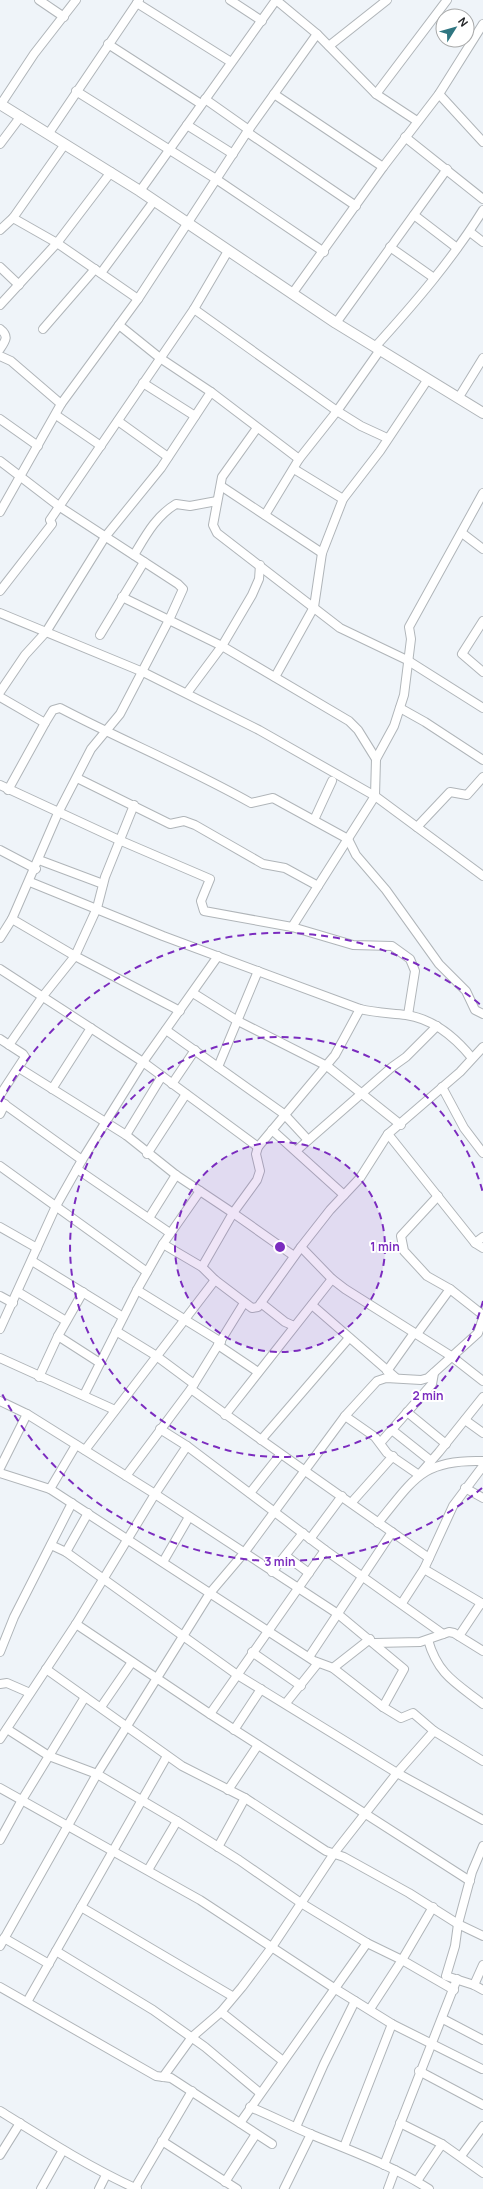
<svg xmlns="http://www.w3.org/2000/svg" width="483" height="2189" viewBox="0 0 483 2189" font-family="Manrope,sans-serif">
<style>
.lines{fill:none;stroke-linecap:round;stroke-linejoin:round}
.minor-casing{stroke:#b0b5b9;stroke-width:10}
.tertiary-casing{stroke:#b0b5b9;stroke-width:12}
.minor{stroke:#fff;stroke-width:8}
.tertiary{stroke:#fff;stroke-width:10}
.ring{fill:none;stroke:#7b2cbf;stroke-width:2;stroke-dasharray:7 5}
.centre{fill:#7b2cbf;stroke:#fff;stroke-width:2}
.ring-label{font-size:12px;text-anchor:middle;font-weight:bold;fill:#7b2cbf;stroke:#fff;stroke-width:4;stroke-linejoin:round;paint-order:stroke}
</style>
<rect width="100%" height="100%" fill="#eff4f9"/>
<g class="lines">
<g class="minor-casing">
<g id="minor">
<path d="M39,0L64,17"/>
<path d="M230,0L262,21"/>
<path d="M276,0L317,34"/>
<path d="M137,3L231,62"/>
<path d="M108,44L201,104"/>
<path d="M329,46L387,0"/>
<path d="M76,91L216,179L324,252"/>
<path d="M274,94L383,167"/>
<path d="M376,94L447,0"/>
<path d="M439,94L483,142"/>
<path d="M205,99L249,130"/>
<path d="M1,104L34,54L76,0"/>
<path d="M187,125L233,154"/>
<path d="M247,132L356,206"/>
<path d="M49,133L139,0"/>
<path d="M405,137L483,199"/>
<path d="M0,144L21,116"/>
<path d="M140,191L276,0"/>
<path d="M414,215L457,248"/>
<path d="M13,218L57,243L111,172"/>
<path d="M0,230L13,218L65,144"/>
<path d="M470,232L483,242"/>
<path d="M390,247L434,278"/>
<path d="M0,267L19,285"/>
<path d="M101,273L154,201"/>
<path d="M292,294L383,167L439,94L483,24"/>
<path d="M0,305L57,243L138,299"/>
<path d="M194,309L337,411L361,426L387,438"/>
<path d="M336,323L447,169"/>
<path d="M119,325L160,358L211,392L299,459"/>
<path d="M0,329C9,336 6,340 0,349"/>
<path d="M43,329L95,269"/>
<path d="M375,347C414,304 452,260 483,210"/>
<path d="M0,356L11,361L61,404"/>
<path d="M143,383L195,416"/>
<path d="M459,397L483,358"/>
<path d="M56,415L101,446"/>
<path d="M0,419L38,446"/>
<path d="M118,421L168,457"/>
<path d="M257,428L222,477L213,525L217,533L340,628L407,660L483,708"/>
<path d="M0,461L60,507L178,584L183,589L169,620L120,714L91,749L58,813L12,919L0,938"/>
<path d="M294,469L343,499"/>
<path d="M221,486L322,553"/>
<path d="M0,512L61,404L138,299L247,132L317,34L376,94L417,121"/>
<path d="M265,515L299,459L337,411L380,350"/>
<path d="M462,533L483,549"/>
<path d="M134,555C146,535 156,516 176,504L190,506L217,501"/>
<path d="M0,591L52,524L50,520L194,309L228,251"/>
<path d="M122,597L222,646L349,721L358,730L376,759"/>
<path d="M0,613L143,672L259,730L375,796L483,876"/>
<path d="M483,621L462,654L483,672"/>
<path d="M100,635L144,562"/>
<path d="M275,677L314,607L322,553L343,499L380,451L428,379"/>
<path d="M0,692L25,655L46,632L105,537L161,468L211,392"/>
<path d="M187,693L222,646L252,595L259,579L260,565"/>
<path d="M0,697L45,723L53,710L60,708C123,741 189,768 251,803L273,798L348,839L356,855L386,890L439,964L466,991L475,1010L483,1014"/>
<path d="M400,708L425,722L483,760"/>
<path d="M77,778L170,824L184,821L195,825L263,864L285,868L318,886"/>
<path d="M0,785L119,840L210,879L201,901L204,911L292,927L353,945L392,946L410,959L415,971L408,1015"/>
<path d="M8,790L45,723"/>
<path d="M314,820L332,781"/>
<path d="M417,827L450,792L467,795L483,777"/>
<path d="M0,850L36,869"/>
<path d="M39,860L103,884"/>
<path d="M30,882L163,936L360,1009C376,1013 391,1013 406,1015C434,1019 455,1037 472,1058"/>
<path d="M12,919L75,956L180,1011"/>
<path d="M292,927L375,796L376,759L394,726L404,695L411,639L409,627L483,493"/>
<path d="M0,969L143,1062L258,1147"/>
<path d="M193,993L236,1020L327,1066L401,1125"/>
<path d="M166,1030L284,1114L308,1140"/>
<path d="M0,1039L23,1054L25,1057L0,1095"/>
<path d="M9,1045L43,996L75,956L97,908L105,877L134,805"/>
<path d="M218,1067L258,971"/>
<path d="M19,1068L126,1135L176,1175L233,1213L294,1256"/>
<path d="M172,1084L195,1050"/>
<path d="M442,1087L464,1128L483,1153"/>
<path d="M52,1089L91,1028"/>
<path d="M0,1101L82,1160"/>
<path d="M0,1114L5,1104"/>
<path d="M272,1130L344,1195"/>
<path d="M388,1134L475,1243L483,1248"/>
<path d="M126,1135L162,1076"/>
<path d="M297,1150L392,1067L406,1057L437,1026"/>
<path d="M147,1154L186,1094"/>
<path d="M0,1166L147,1272"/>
<path d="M77,1169L170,1233"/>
<path d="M438,1196L401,1236L404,1251L427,1276L450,1289L483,1315"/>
<path d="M149,1218L176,1175"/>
<path d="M0,1227L37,1248"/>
<path d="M475,1243L483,1237"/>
<path d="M163,1244L202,1267L215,1280L252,1308L258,1307L301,1247L330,1210L360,1178L388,1134L460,1072L483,1047"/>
<path d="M301,1247L332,1279L345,1289L451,1356L483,1381"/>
<path d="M32,1261L123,1317"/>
<path d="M202,1267L233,1213L257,1180L260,1171L256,1154L258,1147L335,1055L360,1009"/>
<path d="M137,1290L221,1342"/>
<path d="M18,1292L66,1321"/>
<path d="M0,1296L13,1303"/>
<path d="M261,1303L285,1322L294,1326"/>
<path d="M312,1305L395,1377"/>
<path d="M0,1329L56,1206L82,1160L143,1062L218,956"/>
<path d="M116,1331L155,1355L194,1384"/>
<path d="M417,1334L450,1289"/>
<path d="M58,1336L100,1363"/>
<path d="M218,1345L258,1372"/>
<path d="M0,1358L115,1410"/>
<path d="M387,1371L414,1333"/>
<path d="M39,1377L58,1336L83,1292"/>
<path d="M191,1389C270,1447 349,1502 429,1558"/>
<path d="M84,1395L137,1290L163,1244L200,1191"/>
<path d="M0,1401L27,1414L155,1494L338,1614L404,1669L383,1707"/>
<path d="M407,1412L446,1444"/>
<path d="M225,1415L332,1279"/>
<path d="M345,1416L375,1437L387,1453L419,1475L439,1452L483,1397"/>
<path d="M465,1420L483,1433"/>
<path d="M392,1430L431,1461"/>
<path d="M261,1440L349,1338"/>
<path d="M381,1442L432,1384L434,1373"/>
<path d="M187,1446L325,1550L443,1634"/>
<path d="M85,1450L215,1280"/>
<path d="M0,1468L27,1414"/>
<path d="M0,1473L50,1489L314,1661L333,1668L383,1707L401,1718L413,1713L434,1731L483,1761"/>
<path d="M126,1476L191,1389L244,1303"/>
<path d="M465,1488L483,1498"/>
<path d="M50,1489L76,1445"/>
<path d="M250,1493L280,1455"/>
<path d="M352,1502L393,1456"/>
<path d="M378,1523C414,1479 422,1459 483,1461"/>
<path d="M310,1539L342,1496"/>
<path d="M51,1545L66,1552L236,1674L397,1773L483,1820"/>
<path d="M66,1552L88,1513"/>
<path d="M286,1556L309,1573"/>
<path d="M163,1562L189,1517"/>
<path d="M424,1569L483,1604"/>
<path d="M272,1572L303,1533"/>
<path d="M402,1603L424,1569L453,1506L483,1466"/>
<path d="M76,1624L210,1714L470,1881"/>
<path d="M459,1636L481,1603"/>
<path d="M428,1640C438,1675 456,1683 483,1704"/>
<path d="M375,1643L420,1642L449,1632L454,1633L483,1651"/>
<path d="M0,1652L14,1617L72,1503"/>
<path d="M252,1652L301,1686"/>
<path d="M309,1657L392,1532"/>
<path d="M333,1668L370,1639"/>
<path d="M46,1669L182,1766L245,1798L326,1851L344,1857L409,1893L458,1924L483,1936"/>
<path d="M0,1684L7,1683L30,1693"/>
<path d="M286,1703L318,1663"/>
<path d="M101,1707L132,1662"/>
<path d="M210,1714L325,1550"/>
<path d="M7,1729L49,1756L97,1774L177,1821L239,1860L301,1903L367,1943L402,1960L454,1990"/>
<path d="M234,1730L261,1689"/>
<path d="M0,1739L76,1624L155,1494L187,1446L160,1429"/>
<path d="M0,1788L200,1900L334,1988L392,2024L482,2069"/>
<path d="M228,1790L258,1745"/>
<path d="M0,1840L22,1800L85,1697"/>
<path d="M483,1846L472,1872L458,1924L455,1946L446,1976L474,1985L483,1990"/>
<path d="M218,1847L245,1798"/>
<path d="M148,1870L177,1821"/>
<path d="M81,1907L232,1996"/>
<path d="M4,1938L49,1964"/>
<path d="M0,1946L97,1774L210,1593L244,1553L345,1416L377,1381L386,1378L421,1380L428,1378L478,1333L483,1318"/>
<path d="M56,1951L153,2010L205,2047L260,2093"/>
<path d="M474,1985L483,1965"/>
<path d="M0,1987L156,2076L171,2078L272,2144"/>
<path d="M27,2002L167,1756"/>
<path d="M370,2009L402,1960L433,1907"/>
<path d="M221,2012L283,2061"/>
<path d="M443,2019L483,2040"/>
<path d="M419,2071L483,2105"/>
<path d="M163,2077L192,2037L221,2012L242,1987L272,1947L335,1852L397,1773L434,1731"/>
<path d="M250,2107C272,2116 293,2127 315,2136C354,2152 393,2166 429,2189"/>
<path d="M0,2111C45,2139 89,2167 137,2189"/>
<path d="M240,2123L367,1943"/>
<path d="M400,2123L442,2144L483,2173"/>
<path d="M296,2127L324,2064L355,2001"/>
<path d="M162,2141L237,2189"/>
<path d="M344,2147L392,2024"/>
<path d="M0,2155L20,2123"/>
<path d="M461,2156L483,2126"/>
<path d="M384,2165L457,1979"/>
<path d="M417,2181L442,2144"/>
<path d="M225,2182L256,2134"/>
<path d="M135,2188L192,2091"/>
<path d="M41,2189L63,2150"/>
<path d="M99,2189L106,2175"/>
<path d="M284,2189L311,2134"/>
<path d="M388,2189L395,2170"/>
</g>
</g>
<g class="tertiary-casing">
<path id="tertiary" d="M0,104L140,191L336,323L483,413"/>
</g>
<use href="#minor" class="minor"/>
<use href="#tertiary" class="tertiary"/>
</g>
<circle cx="280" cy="1247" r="105" fill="#7b2cbf" fill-opacity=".12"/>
<g class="ring">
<circle cx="280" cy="1247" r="105"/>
<path d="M483 1301A210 210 0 1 1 483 1193"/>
<path d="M482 1488A315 315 0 0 1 1 1392M1 1102A315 315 0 0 1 482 1006"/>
</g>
<circle cx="280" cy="1247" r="6" class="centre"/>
<g class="ring-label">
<text x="385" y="1251">1 min</text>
<text x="428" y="1400">2 min</text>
<text x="280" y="1566">3 min</text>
</g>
<g transform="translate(455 28) rotate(53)"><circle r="19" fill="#ffffff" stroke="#a8a9a9"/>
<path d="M0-3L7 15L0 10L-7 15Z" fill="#2f7681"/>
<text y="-6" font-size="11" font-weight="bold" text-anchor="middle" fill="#252729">N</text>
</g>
</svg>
